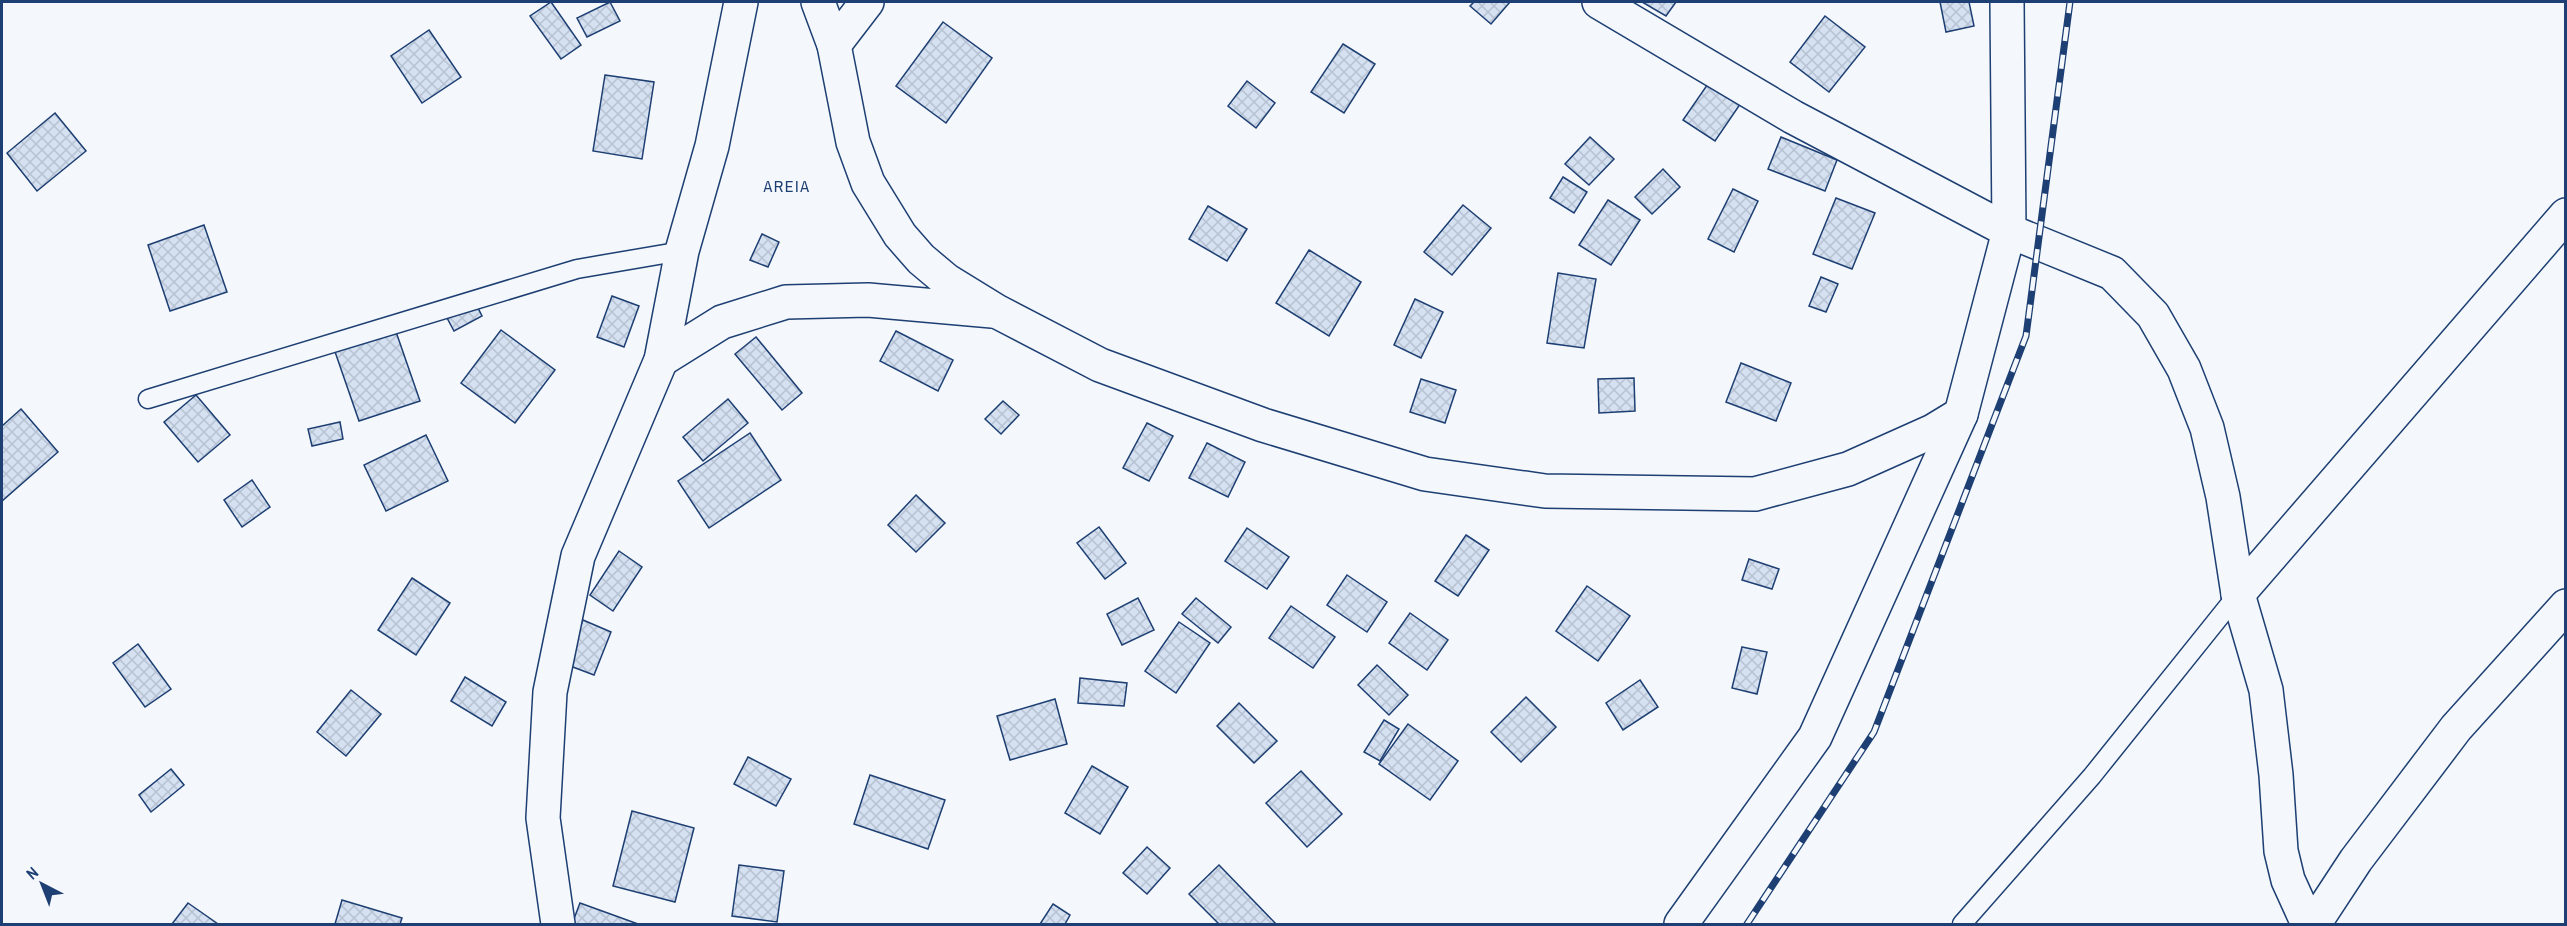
<svg xmlns="http://www.w3.org/2000/svg" width="2567" height="926" viewBox="0 0 2567 926" font-family="'Archivo Narrow',sans-serif">
<style>
.building{fill:url(#building-cross-hatch);stroke:#1d3f73;stroke-width:1.5}
.lines{fill:none;stroke-linecap:round;stroke-linejoin:round}
.lane-casing{stroke:#1d3f73;stroke-width:21}
.street-casing{stroke:#1d3f73;stroke-width:36}
.secondary-casing{stroke:#1d3f73;stroke-width:36}
.lane{stroke:#f4f7fb;stroke-width:18}
.street{stroke:#f4f7fb;stroke-width:33}
.secondary{stroke:#f4f7fb;stroke-width:33}
.rail-casing{stroke:#1d3f73;stroke-width:7}
.rail{stroke:#f4f7fb;stroke-width:4.5;stroke-dasharray:14;stroke-linecap:butt}
.labels{text-anchor:middle;stroke-width:4.5;stroke-linejoin:round;paint-order:stroke}
.neighbourhood-label{font-size:16px;letter-spacing:1.5px;fill:#1d3f73;stroke:#f4f7fb}
</style>
<defs>
<pattern id="building-cross-hatch" width="8" height="8" patternUnits="userSpaceOnUse" patternTransform="scale(1.5)"><rect width="8" height="8" fill="#d5e0f0"/><path d="M0 0l8 8M0 8l8-8" fill="none" stroke="#b6c1d1"/></pattern>
</defs>
<rect width="100%" height="100%" fill="#f4f7fb"/>
<g class="building">
<path d="M551,2L581,45L561,59L530,16Z"/>
<path d="M610,2L620,21L587,37L577,18Z"/>
<path d="M1474,2H1510L1491,24L1470,6Z"/>
<path d="M1642,2H1676L1666,16Z"/>
<path d="M1940,2H1969L1974,26L1946,32Z"/>
<path d="M1825,16L1865,47L1829,92L1790,62Z"/>
<path d="M943,22L992,58L946,123L896,86Z"/>
<path d="M429,30L461,77L422,103L391,56Z"/>
<path d="M1343,44L1375,64L1344,113L1311,92Z"/>
<path d="M605,75L654,82L642,159L593,151Z"/>
<path d="M1712,78L1743,100L1715,141L1683,120Z"/>
<path d="M1247,81L1275,103L1256,128L1228,106Z"/>
<path d="M55,113L86,151L37,191L7,153Z"/>
<path d="M1590,137L1614,159L1589,185L1565,164Z"/>
<path d="M1781,137L1837,160L1825,191L1768,169Z"/>
<path d="M1663,169L1680,187L1652,214L1635,197Z"/>
<path d="M1563,177L1587,192L1574,213L1550,198Z"/>
<path d="M1733,189L1758,201L1734,252L1708,239Z"/>
<path d="M1836,198L1875,213L1852,269L1813,254Z"/>
<path d="M1608,200L1640,220L1611,265L1579,245Z"/>
<path d="M1463,205L1491,228L1452,275L1424,252Z"/>
<path d="M1208,206L1247,229L1227,261L1189,239Z"/>
<path d="M204,225L227,292L170,311L148,245Z"/>
<path d="M762,234L779,242L768,267L750,260Z"/>
<path d="M1309,250L1361,282L1329,336L1276,303Z"/>
<path d="M1558,273L1596,279L1584,348L1547,343Z"/>
<path d="M1821,277L1838,284L1826,312L1809,306Z"/>
<path d="M612,296L639,306L624,347L597,337Z"/>
<path d="M1415,299L1443,312L1421,358L1394,345Z"/>
<path d="M474,300L482,316L454,331L446,316Z"/>
<path d="M394,326L420,401L359,421L333,346Z"/>
<path d="M501,330L555,370L515,423L461,383Z"/>
<path d="M896,331L953,360L938,391L880,361Z"/>
<path d="M756,337L802,393L782,410L735,354Z"/>
<path d="M1741,363L1791,383L1776,421L1726,402Z"/>
<path d="M1634,378L1635,411L1599,413L1598,379Z"/>
<path d="M1421,379L1456,390L1445,423L1410,412Z"/>
<path d="M196,395L230,435L198,462L164,422Z"/>
<path d="M728,399L748,423L703,461L683,437Z"/>
<path d="M1003,401L1019,415L1001,434L985,419Z"/>
<path d="M21,409L58,452L2,501V426Z"/>
<path d="M340,422L343,439L312,446L308,429Z"/>
<path d="M1147,423L1173,436L1149,481L1123,468Z"/>
<path d="M750,433L781,480L709,528L678,481Z"/>
<path d="M426,435L448,481L386,511L364,465Z"/>
<path d="M1207,443L1245,462L1228,497L1189,478Z"/>
<path d="M252,480L270,507L242,527L224,500Z"/>
<path d="M916,495L945,523L916,552L888,525Z"/>
<path d="M1099,527L1126,563L1105,579L1077,543Z"/>
<path d="M1247,528L1289,557L1267,589L1225,561Z"/>
<path d="M1466,535L1489,550L1458,596L1435,581Z"/>
<path d="M619,551L642,567L613,611L590,595Z"/>
<path d="M1749,559L1779,569L1772,589L1742,580Z"/>
<path d="M1347,575L1387,602L1367,632L1327,605Z"/>
<path d="M412,578L450,603L416,655L378,630Z"/>
<path d="M1587,586L1630,616L1598,661L1556,631Z"/>
<path d="M1138,598L1154,630L1122,645L1107,614Z"/>
<path d="M1196,598L1231,627L1218,643L1182,614Z"/>
<path d="M1291,606L1335,637L1313,668L1269,638Z"/>
<path d="M1410,613L1448,640L1427,670L1389,643Z"/>
<path d="M583,620L611,632L594,675L565,664Z"/>
<path d="M1179,622L1210,643L1176,693L1145,671Z"/>
<path d="M138,644L171,689L145,707L113,663Z"/>
<path d="M1742,647L1767,652L1757,694L1732,688Z"/>
<path d="M1377,665L1408,695L1389,715L1358,685Z"/>
<path d="M465,677L506,702L492,726L451,701Z"/>
<path d="M1080,678L1127,683L1124,706L1078,703Z"/>
<path d="M1640,680L1658,707L1623,730L1606,703Z"/>
<path d="M351,690L381,714L346,756L317,732Z"/>
<path d="M1526,697L1556,727L1521,762L1491,732Z"/>
<path d="M1055,699L1067,744L1010,760L997,716Z"/>
<path d="M1239,703L1277,741L1254,763L1217,726Z"/>
<path d="M1384,720L1399,729L1380,761L1364,752Z"/>
<path d="M1408,724L1458,761L1430,800L1379,764Z"/>
<path d="M748,757L791,779L776,806L734,784Z"/>
<path d="M1092,766L1128,787L1100,834L1065,813Z"/>
<path d="M171,769L184,785L151,812L139,795Z"/>
<path d="M1301,771L1342,814L1307,847L1266,803Z"/>
<path d="M870,775L945,800L928,849L854,824Z"/>
<path d="M632,811L694,828L675,902L613,886Z"/>
<path d="M1147,847L1170,868L1147,894L1123,873Z"/>
<path d="M739,865L784,871L777,922L732,916Z"/>
<path d="M1219,865L1276,924H1219L1189,894Z"/>
<path d="M342,900L402,918L400,924H335Z"/>
<path d="M188,903L218,924H172Z"/>
<path d="M580,903L638,924H572Z"/>
<path d="M1053,904L1070,915L1065,924H1040Z"/>
</g>
<g class="lines">
<g class="lane-casing">
<g id="lane">
<path d="M148,399L577,269L682,251"/>
<path d="M1962,924L2092,776L2238,594"/>
</g>
</g>
<g class="street-casing">
<g id="street">
<path d="M818,2L834,45L853,142L868,183L900,235L921,259L946,280L998,312L1100,365L1263,425L1425,474L1545,491L1755,494L1848,469L1933,431L1961,414L2009,231L1793,117L1599,2"/>
<path d="M2007,2L2009,231L2112,273L2153,315L2184,369L2207,428L2223,497L2238,594L2266,690L2276,775L2281,851L2288,880L2308,924"/>
<path d="M834,45L867,2"/>
<path d="M661,360L722,322L786,302L868,300L992,311"/>
<path d="M2238,594L2566,215"/>
<path d="M558,924L543,818L550,692L578,556L661,360L682,251L712,146L741,2"/>
<path d="M1681,924L1815,737L1961,414"/>
</g>
</g>
<g class="secondary-casing">
<path id="secondary" d="M2314,924L2356,860L2456,728L2566,606"/>
</g>
<use href="#lane" class="lane"/>
<use href="#street" class="street"/>
<use href="#secondary" class="secondary"/>
<g class="rail-casing">
<path id="rail" d="M1747,924L1874,732L2026,336L2070,2"/>
</g>
<use href="#rail" class="rail"/>
</g>
<g class="labels">
<g class="neighbourhood-label">
<text x="787" y="192">AREIA</text>
</g>
</g>
<rect width="2567" height="926" fill="none" stroke="#1d3f73" stroke-width="6"/>
<g transform="translate(42 884) rotate(318)" stroke="#f4f7fb" stroke-width="4.5" paint-order="stroke">
<path d="M0-4.5L10 22L0 15L-10 22Z" fill="#1d3f73"/>
<text y="-9" font-size="16" font-weight="bold" text-anchor="middle" fill="#1d3f73">N</text>
</g>
</svg>
